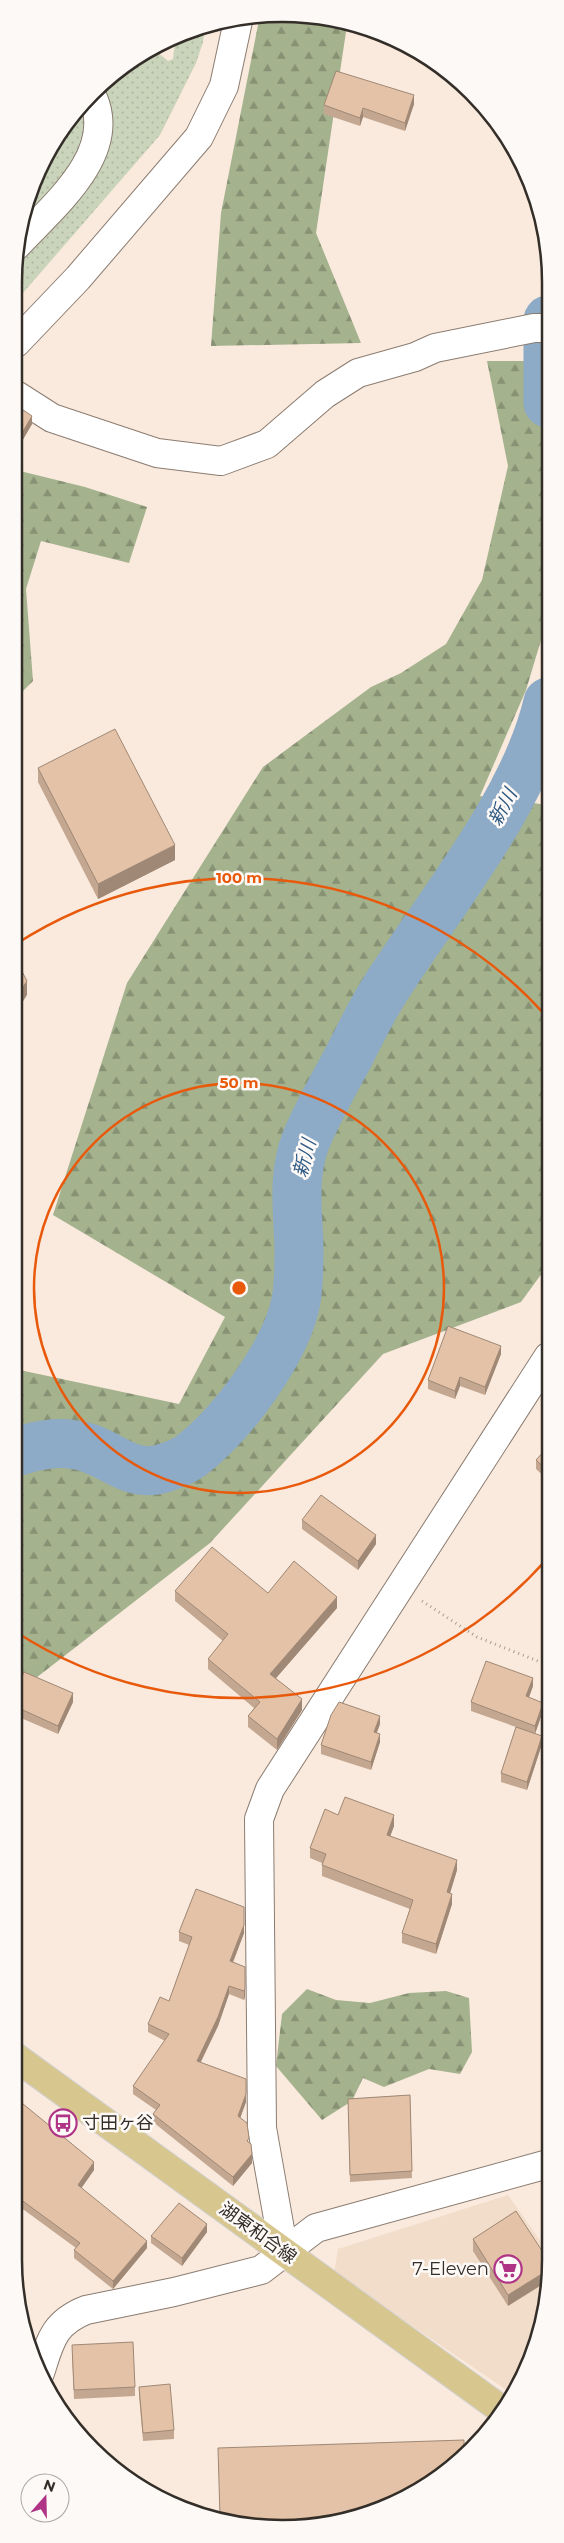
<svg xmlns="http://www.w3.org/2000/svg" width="564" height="2543" viewBox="0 0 564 2543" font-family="Montserrat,'Noto Sans JP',sans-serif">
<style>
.built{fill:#f2dcca}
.grass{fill:url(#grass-dots)}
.forest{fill:url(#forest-firs)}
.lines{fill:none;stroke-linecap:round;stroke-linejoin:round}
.river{stroke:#8daac6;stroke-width:49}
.minor-casing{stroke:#8b7c71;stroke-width:30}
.major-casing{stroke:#d2d1d0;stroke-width:30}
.path{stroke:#a79c92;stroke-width:3;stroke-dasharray:1 4;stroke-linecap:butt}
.minor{stroke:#fff;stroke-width:28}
.major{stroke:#d7c78f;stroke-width:28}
.wall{fill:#c3a790}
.shaded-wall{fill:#9f8875}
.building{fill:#e3c2a7;stroke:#9f8875}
.ring{fill:none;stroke:#e8590c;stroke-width:2.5}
.labels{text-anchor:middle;stroke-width:5;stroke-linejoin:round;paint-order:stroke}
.poi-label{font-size:18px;fill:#342e29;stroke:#fdf9f7;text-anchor:start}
.street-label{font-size:18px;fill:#342e29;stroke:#fdf9f7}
.water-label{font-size:19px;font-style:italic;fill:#2f5a83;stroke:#fdf9f7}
.rim{fill:none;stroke:#342e29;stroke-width:2.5}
.centre{fill:#e8590c;stroke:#fdf9f7;stroke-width:2.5}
.ring-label{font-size:15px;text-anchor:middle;font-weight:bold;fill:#e8590c;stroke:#fdf9f7;stroke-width:5;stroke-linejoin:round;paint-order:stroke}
</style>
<defs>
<pattern id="grass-dots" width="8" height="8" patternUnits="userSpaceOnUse" patternTransform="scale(1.25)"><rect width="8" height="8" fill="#cad4ba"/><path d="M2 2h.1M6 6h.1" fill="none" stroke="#aeb6a0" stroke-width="1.8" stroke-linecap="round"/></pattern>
<pattern id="forest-firs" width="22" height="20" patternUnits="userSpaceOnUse" patternTransform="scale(1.25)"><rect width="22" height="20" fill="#a5b28e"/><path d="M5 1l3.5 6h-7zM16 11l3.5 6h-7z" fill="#879174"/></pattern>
</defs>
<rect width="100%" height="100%" fill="#faeadd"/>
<path class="built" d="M508,2195L548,2252V2296L514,2395L334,2273L338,2249Z"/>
<g class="grass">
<path d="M205,27L203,42L196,63L160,135L16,301V263L99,166L101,89L119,69L156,51L168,61L173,59L175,42Z"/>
<path d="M89,103L90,141L20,234L50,148Z"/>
</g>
<g class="forest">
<path d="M317,16L347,25L316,233L361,343L211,346L221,213L259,20Z"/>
<path d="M487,361H528L548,366V617L526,690L480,796L548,805V1265L521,1302L383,1354L210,1543L14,1695L15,1369L179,1404L225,1317L53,1215L127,983L263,767L371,687L401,673L446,644L482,580L508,466Z"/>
<path d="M16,470L85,487L147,507L129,563L41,541L26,589L33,681L16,698Z"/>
<path d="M307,1989L336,2000L370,2003L409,1993L446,1991L469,1998L472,2052L460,2074L429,2069L384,2087L363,2078L352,2101L322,2120L276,2066L282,2014Z"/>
<path d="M14,1997L20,2002L18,2040L14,2037Z"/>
</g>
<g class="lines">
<g class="river">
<path d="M548,403V320"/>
<path d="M15,1452C35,1446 55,1441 76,1445C109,1449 128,1480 164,1468C174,1465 184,1461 192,1455C233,1423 286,1352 296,1301C299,1284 299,1266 299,1249C298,1211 292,1176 306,1140C318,1111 334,1084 349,1056C363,1028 377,1000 395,974C448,893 526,797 548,702"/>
</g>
<g class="minor-casing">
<g id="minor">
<path d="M17,245C51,208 118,155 93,98"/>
<path d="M16,343L78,278L199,137L224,86L238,21"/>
<path d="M16,395L52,418L157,453L221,461L267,444L325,394L358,373L415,357L435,348L534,328H548"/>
<path d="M284,2252L262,2128L259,1819L270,1789L548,1357"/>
<path d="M40,2373C50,2342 53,2323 86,2310L174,2292L261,2270L316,2228L548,2164"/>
</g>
</g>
<g class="major-casing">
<path id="major" d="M14,2056L502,2410"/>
</g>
<path class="path" d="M422,1601L477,1637L548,1665"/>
<use href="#minor" class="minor"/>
<use href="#major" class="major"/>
</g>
<g class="wall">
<path d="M414,104L405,131L363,117L360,126L324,114V105Z"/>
<path d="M16,405L32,424L18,448L16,447Z"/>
<path d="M38,768L175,860L98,899L38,782Z"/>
<path d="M501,1354L485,1395L460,1386L455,1399L428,1389V1380Z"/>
<path d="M548,1447V1480L536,1469V1460Z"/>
<path d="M302,1520L376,1544L358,1570L302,1529Z"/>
<path d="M175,1591L268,1593L337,1608L276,1678L302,1710L277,1750L248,1727V1716L254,1708L208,1669V1659L223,1641L175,1601Z"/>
<path d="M533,1686L529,1697L543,1711L535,1733L542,1744L527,1790L501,1782V1773L516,1727L471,1711V1702Z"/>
<path d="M14,1693L73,1702L58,1734L14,1715Z"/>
<path d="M380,1724L377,1732L380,1742L371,1770L321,1754V1745Z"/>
<path d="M338,1815L394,1826L390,1836L457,1870L450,1893L452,1904L436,1954L402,1943V1933L410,1909L322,1876V1863L310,1858V1848Z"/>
<path d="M179,1932L244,1933L233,1962L245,1967V1997L244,2000L229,1994L218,2026L201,2062L246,2102L240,2118L249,2144L252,2163L233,2186L153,2122V2114L156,2110L133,2094V2086L165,2041L148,2032V2024L169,2001L189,1945L179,1941Z"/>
<path d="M410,2095L412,2178L350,2182L348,2099Z"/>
<path d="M14,2103L94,2170L81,2188L147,2248L113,2289L74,2258V2250L76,2248L20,2207Z"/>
<path d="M516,2211L508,2306L473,2251V2239Z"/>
<path d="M207,2232L182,2266L151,2243V2236Z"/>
<path d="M72,2354L135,2387V2396L74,2399Z"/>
<path d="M139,2387L174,2430V2439L143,2441L139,2395Z"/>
</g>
<g class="shaded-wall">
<path d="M414,95V104L405,131V123Z"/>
<path d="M363,108V117L360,126V118Z"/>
<path d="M32,416V424L18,448V440Z"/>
<path d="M175,845V860L98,899V884Z"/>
<path d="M27,981V995L15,1014V999Z"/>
<path d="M19,1089V1098L15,1105V1096Z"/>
<path d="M501,1346V1354L485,1395V1387Z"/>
<path d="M460,1377V1386L455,1399V1391Z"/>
<path d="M376,1535V1544L358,1570V1561Z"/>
<path d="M337,1597V1608L270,1685V1674Z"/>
<path d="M533,1678V1686L526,1705V1696Z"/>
<path d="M73,1693V1702L58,1734V1726Z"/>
<path d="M302,1699V1710L277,1750V1739Z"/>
<path d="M543,1703V1711L535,1734V1726Z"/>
<path d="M380,1716V1724L374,1740V1732Z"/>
<path d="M380,1734V1742L371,1770V1762Z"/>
<path d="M542,1736V1744L527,1790V1782Z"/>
<path d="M394,1815V1826L387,1845V1835Z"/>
<path d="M457,1860V1870L447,1903V1892Z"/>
<path d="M452,1894V1904L436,1954V1944Z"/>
<path d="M244,1925V1933L230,1970V1961Z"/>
<path d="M229,1986V1994L218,2026L197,2069V2061Z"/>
<path d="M245,1988V1997L244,2000V1991Z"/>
<path d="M246,2094V2102L238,2124V2116Z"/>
<path d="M252,2154V2163L233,2186V2177Z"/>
<path d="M94,2162V2170L78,2193V2185Z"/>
<path d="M20,2199V2207L14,2214V2207Z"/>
<path d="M207,2224V2232L182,2266V2258Z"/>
<path d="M147,2241V2248L113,2289V2281Z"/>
<path d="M548,2270V2281L508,2306V2295Z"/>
</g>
<g class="building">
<path d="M336,71L414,95L405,123L363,108L360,118L324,105Z"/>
<path d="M16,405L32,416L18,440L16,438Z"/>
<path d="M115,729L175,845L98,884L38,768Z"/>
<path d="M15,958L27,981L15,999Z"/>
<path d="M15,1087L19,1089L15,1096Z"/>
<path d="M448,1326L501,1346L485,1387L460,1377L455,1391L428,1380Z"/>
<path d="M548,1447V1471L536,1460Z"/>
<path d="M321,1495L376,1535L358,1561L302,1520Z"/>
<path d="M212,1547L268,1593L294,1561L337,1597L270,1674L302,1699L277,1739L248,1716L260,1702L208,1659L228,1634L175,1591Z"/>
<path d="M486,1661L533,1678L526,1696L543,1703L535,1726L471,1702Z"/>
<path d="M24,1672L73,1693L58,1726L14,1706V1693Z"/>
<path d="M339,1702L380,1716L374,1732L380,1734L371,1762L321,1745L331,1715Z"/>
<path d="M516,1727L542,1736L527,1782L501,1773Z"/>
<path d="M345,1797L394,1815L387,1835L457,1860L447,1892L452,1894L436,1944L402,1933L413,1900L322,1865L326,1854L310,1848L325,1809L338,1815Z"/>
<path d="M196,1889L244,1907V1925L230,1961L245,1967V1988L244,1991L229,1986L218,2017L197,2061L246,2079V2094L238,2116L247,2123L249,2138L247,2141L251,2144L252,2154L233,2177L153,2114L160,2105L133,2086L169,2034L148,2024L160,1997L169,2001L192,1937L179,1932Z"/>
<path d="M410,2095L412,2171L350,2175L348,2099Z"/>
<path d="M17,2099L94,2162L78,2185L147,2241L113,2281L74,2250L80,2243L20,2199L14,2207V2103Z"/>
<path d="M179,2203L207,2224L182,2258L151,2236Z"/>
<path d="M516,2211L548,2260V2270L508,2295L473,2239Z"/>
<path d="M133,2342L135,2387L74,2390L72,2345Z"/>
<path d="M170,2384L174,2430L143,2433L139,2387Z"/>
<path d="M464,2440V2452L446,2474L352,2520L264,2529L220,2517L218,2448Z"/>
</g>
<g class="ring">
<circle cx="239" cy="1288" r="205"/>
<path d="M546 1560A410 410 0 0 1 16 1632M16 944A410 410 0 0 1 546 1016"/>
</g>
<defs>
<g id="bus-ring" transform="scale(1.4375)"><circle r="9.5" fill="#fdf9f7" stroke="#af3486" stroke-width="1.5"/><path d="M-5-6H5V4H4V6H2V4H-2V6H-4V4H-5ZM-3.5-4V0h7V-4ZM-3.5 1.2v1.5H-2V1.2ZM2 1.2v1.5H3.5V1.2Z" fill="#af3486"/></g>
<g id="supermarket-ring" transform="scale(1.4375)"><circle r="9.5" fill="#fdf9f7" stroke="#af3486" stroke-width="1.5"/><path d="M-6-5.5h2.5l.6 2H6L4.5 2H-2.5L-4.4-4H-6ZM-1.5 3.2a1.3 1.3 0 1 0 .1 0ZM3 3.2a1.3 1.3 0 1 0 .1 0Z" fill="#af3486"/></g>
</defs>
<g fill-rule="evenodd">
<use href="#bus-ring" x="63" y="2123"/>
<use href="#supermarket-ring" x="508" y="2269"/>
</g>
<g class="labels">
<g class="poi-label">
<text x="82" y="2129">寸田ヶ谷</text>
<text x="489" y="2275" text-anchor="end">7-Eleven</text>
</g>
<g class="street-label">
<text transform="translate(258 2233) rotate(36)" y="6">湖東和合線</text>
</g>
<g class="water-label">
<text transform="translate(502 807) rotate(-62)" y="7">新川</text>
<text transform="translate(304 1158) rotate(-75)" y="7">新川</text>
</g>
</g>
<path d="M0 0H564V2543H0ZM282 22H282A260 260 0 0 1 542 282V2260A260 260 0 0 1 282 2520H282A260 260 0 0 1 22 2260V282A260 260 0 0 1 282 22Z" fill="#fdf9f7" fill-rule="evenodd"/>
<path class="rim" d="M282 22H282A260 260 0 0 1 542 282V2260A260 260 0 0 1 282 2520H282A260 260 0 0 1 22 2260V282A260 260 0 0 1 282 22Z"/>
<circle cx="239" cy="1288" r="8" class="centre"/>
<g class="ring-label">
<text x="239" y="883">100 m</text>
<text x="239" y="1088">50 m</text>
</g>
<g transform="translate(45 2498) rotate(20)"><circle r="24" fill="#fdf9f7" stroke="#ada8a5"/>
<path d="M0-4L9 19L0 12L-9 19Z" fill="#af3486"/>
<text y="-8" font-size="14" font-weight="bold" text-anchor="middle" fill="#342e29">N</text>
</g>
</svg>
